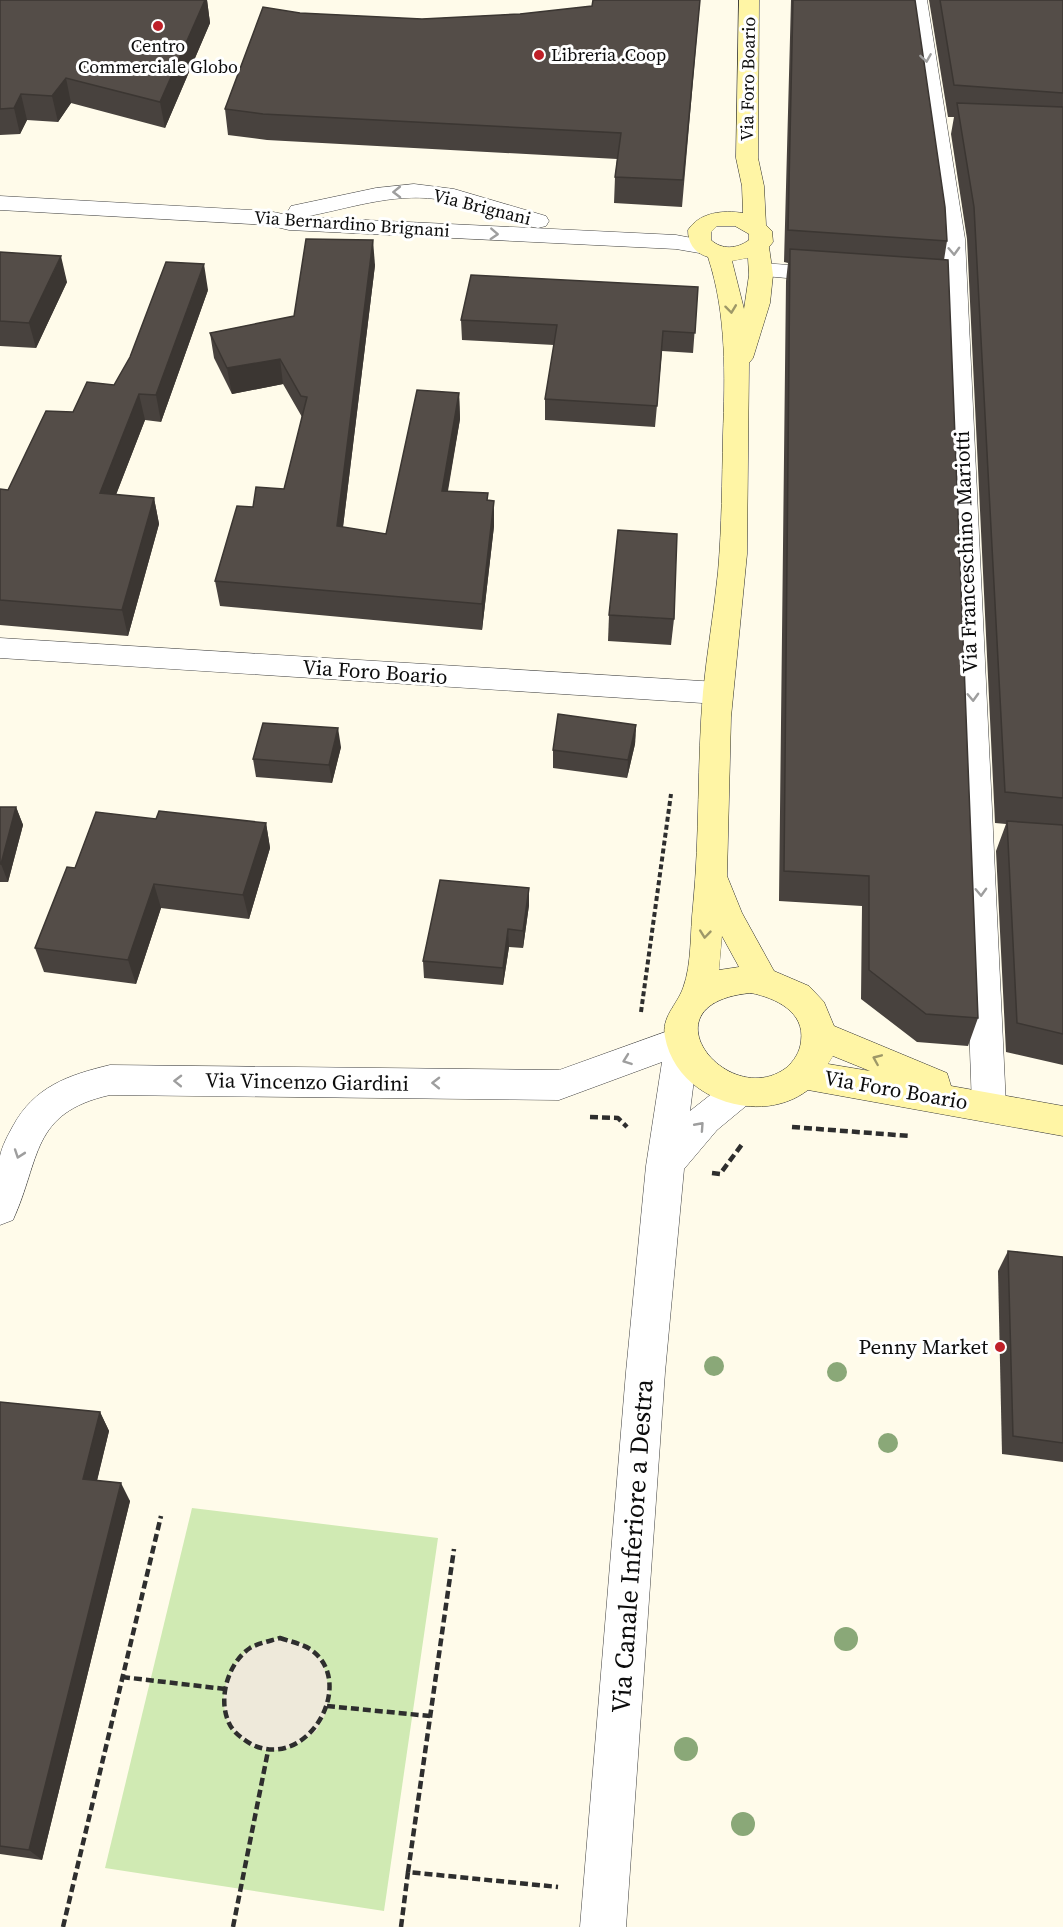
<svg xmlns="http://www.w3.org/2000/svg" width="1063" height="1927" viewBox="0 0 1063 1927" font-family="'Source Serif 4',serif">
<style>
.green{fill:#d0eab3}
.plaza{fill:#eee9da}
.lines{fill:none;stroke-linecap:round;stroke-linejoin:round}
.street-casing{stroke:#3f3f3f;stroke-width:1}
.secondary-casing{stroke:#2e2e2e;stroke-width:1}
.path-far1{stroke:#2e2e2e;stroke-width:4;stroke-dasharray:5 3;stroke-linecap:butt}
.path{stroke:#2e2e2e;stroke-width:4.5;stroke-dasharray:8 4;stroke-linecap:butt}
.street{fill:#fff;fill-rule:evenodd}
.secondary{fill:#fff5a5;fill-rule:evenodd}
.tree{fill:#8aa878}
.wall{fill:#48423e}
.shaded-wall{fill:#3b3632}
.building{fill:#544d48;stroke:#3b3632;stroke-width:1.5}
.oneway{stroke:#9e9e9e}
.oneway2{stroke:#9e9868}
.poi-dot{fill:#bf2028;stroke:#fff;stroke-width:2}
.labels{text-anchor:middle;stroke-width:6;stroke-linejoin:round;paint-order:stroke}
.far-poi-label{font-size:18px;fill:#0c0c0c;stroke:#fff}
.far-street-label{font-size:18px;fill:#0c0c0c;stroke:#fff}
.street-label{font-size:21px;fill:#0c0c0c;stroke:#fff}
.poi-label{font-size:21px;fill:#0c0c0c;stroke:#fff;text-anchor:end}
.near-street-label{font-size:26px;fill:#0c0c0c;stroke:#fff}
</style>
<rect width="100%" height="100%" fill="#fffbea"/>
<path class="green" d="M192,1508L438,1538L384,1911L105,1868Z"/>
<path class="plaza" d="M280,1638L297,1641L311,1649L323,1661L330,1695L326,1713L317,1730L302,1742L285,1749L268,1751L251,1746L236,1735L227,1720L223,1702L226,1683L234,1666L246,1651L263,1642Z"/>
<g class="lines">
<g class="street-casing">
<g id="street">
<path d="M907,0H927L965,239L1006,1106L1001,1117L989,1121L977,1117L972,1106L941,239Z"/>
<path d="M414,184L454,189L546,216L549,221L546,226L538,228C503,222 471,205 436,199C392,193 347,209 304,217L676,235L713,242L717,247L713,252L705,254L676,249L289,230L268,225L0,210V196L268,211L293,216L288,211L291,206L376,188Z"/>
<path d="M761,263L831,268L839,270L843,275L839,280L831,282L753,275L749,270L753,265Z"/>
<path d="M0,638L718,682L728,686L733,693L728,700L718,704L0,658Z"/>
<path d="M682,1026L694,1030L699,1040L690,1111L728,1081L740,1076L752,1081L757,1091L752,1101L717,1130L684,1169L665,1372L626,1927H580L626,1372L646,1166L662,1062L559,1100L110,1095C30,1113 41,1159 13,1220L0,1225C0,1203 0,1178 0,1156C2,1146 8,1135 13,1126C34,1087 68,1075 110,1065L559,1070Z"/>
</g>
</g>
<g class="secondary-casing">
<path id="secondary" d="M739,0H759L758,158L764,186L766,225L772,231L773,242L769,247L773,275L770,303L753,358L749,363L747,554L731,717L727,876L742,913L774,971L809,986L824,1002L834,1026L947,1073L951,1086L1063,1106V1136L808,1090C760,1127 676,1099 665,1037C661,1017 677,1005 683,988C692,964 690,932 693,906C700,835 697,764 703,692C707,652 714,612 718,572C722,526 722,481 723,435C725,375 727,315 708,257C695,253 688,244 688,230C700,212 723,210 743,213L742,186L736,158ZM717,226H735L749,234V240C737,249 722,250 711,240V232ZM748,258L749,275L744,309L732,261ZM722,936L739,967L719,970ZM751,993C776,998 805,1012 801,1041C800,1052 794,1061 786,1068C728,1111 640,1003 751,993ZM833,1056L870,1071L828,1064Z"/>
</g>
<path class="path-far1" d="M641,1012L671,794"/>
<g class="path">
<path d="M590,1117L618,1118L627,1127"/>
<path d="M792,1127L910,1136"/>
<path d="M712,1173L720,1174L743,1143"/>
<path d="M280,1638C289,1641 302,1644 310,1649C359,1682 307,1773 251,1744C240,1737 231,1731 227,1718C219,1695 229,1662 250,1648C259,1643 270,1641 280,1638Z"/>
<path d="M122,1677L225,1689"/>
<path d="M327,1706L430,1716"/>
<path d="M408,1872L454,1549"/>
<path d="M63,1927L161,1516"/>
<path d="M233,1927L268,1751"/>
<path d="M401,1927L408,1872L558,1887"/>
</g>
<use href="#street" class="street"/>
<use href="#secondary" class="secondary"/>
</g>
<g class="tree">
<circle cx="714" cy="1366" r="10"/>
<circle cx="837" cy="1372" r="10"/>
<circle cx="888" cy="1443" r="10"/>
<circle cx="846" cy="1639" r="12"/>
<circle cx="686" cy="1749" r="12"/>
<circle cx="743" cy="1824" r="12"/>
</g>
<g class="wall">
<path d="M0,0H207L210,23L165,128L71,103L58,122L27,120L20,134L0,135Z"/>
<path d="M700,0L682,207L614,203L615,177L617,159L267,140L228,135L225,109L300,13L422,19L520,14Z"/>
<path d="M791,0H915L947,241L944,260L978,1018L968,1046L917,1042L861,999L862,906L779,901L786,281L788,263L784,262Z"/>
<path d="M929,0H1063V1065L1006,1052L996,851L1006,824L995,823L967,239L951,134L954,117H948Z"/>
<path d="M0,252L67,282L36,348L0,346Z"/>
<path d="M375,265L343,527L386,534L459,393L460,419L448,491L488,500L494,526L482,630L220,606L215,581L253,507L284,489L302,417L283,384L232,394L214,358L210,333L294,316Z"/>
<path d="M698,287L693,353L662,351L655,427L545,420V399L554,345L462,340L461,320Z"/>
<path d="M208,290L161,422L145,420L116,495L154,498L159,524L128,636L0,625V489L8,490L73,412L114,385Z"/>
<path d="M609,615L674,619L671,645L608,641Z"/>
<path d="M636,725L635,744L627,778L553,768V750Z"/>
<path d="M341,747L332,783L256,777L253,759Z"/>
<path d="M0,807H16L23,825L8,882H0Z"/>
<path d="M156,819L266,823L270,848L249,919L161,908L136,984L44,972L35,948L75,868Z"/>
<path d="M529,888V905L523,948L509,947L503,985L424,978L423,961Z"/>
<path d="M1008,1251L1063,1257V1462L1002,1454L998,1271Z"/>
<path d="M0,1402L100,1412L109,1431L97,1481L130,1501L42,1860L0,1854Z"/>
</g>
<g class="shaded-wall">
<path d="M205,0H207L210,23L165,128L160,102Z"/>
<path d="M66,78L71,103L58,122L52,96Z"/>
<path d="M21,94L27,120L20,134L14,108Z"/>
<path d="M373,240L375,265L340,551L337,526Z"/>
<path d="M61,256L67,282L36,348L29,323Z"/>
<path d="M204,264L208,290L161,422L156,395Z"/>
<path d="M280,359L283,384L232,394L227,368Z"/>
<path d="M459,393L460,419L443,516L442,491Z"/>
<path d="M139,394L145,420L106,520L100,493Z"/>
<path d="M154,498L159,524L128,636L122,610Z"/>
<path d="M494,501V526L482,630V604Z"/>
<path d="M636,725L635,744L627,778L628,760Z"/>
<path d="M338,728L341,747L332,783L329,765Z"/>
<path d="M16,807L23,825L8,882L1,864Z"/>
<path d="M266,823L270,848L249,919L243,895Z"/>
<path d="M154,884L161,908L136,984L128,960Z"/>
<path d="M529,888V905L523,948V931Z"/>
<path d="M508,929L509,947L503,985V968Z"/>
<path d="M100,1412L109,1431L93,1496L83,1479Z"/>
<path d="M121,1483L130,1501L42,1860L29,1850Z"/>
</g>
<g class="building">
<path d="M0,0H205L160,102L66,78L52,96L21,94L14,108L0,109Z"/>
<path d="M593,0H700L683,180L615,177L621,133L263,114L225,109L263,7L300,13L422,19L520,14L592,6Z"/>
<path d="M793,0H915L945,207L947,241L788,230Z"/>
<path d="M940,0H1063V93L954,85Z"/>
<path d="M957,103L1063,107V798L1005,792L974,207Z"/>
<path d="M306,239L373,240L337,526L386,534L417,390L459,393L442,491L488,493L487,500L494,501L482,604L215,581L237,506L253,507L256,487L284,489L307,397L301,396L280,359L227,368L210,333L294,316Z"/>
<path d="M790,249L948,260L978,1018L926,1014L869,970V876L784,871Z"/>
<path d="M0,252L61,256L29,323L0,321Z"/>
<path d="M166,262L204,264L156,395L139,394L100,493L154,498L122,610L0,600V489L8,490L46,411L73,412L87,382L114,385L130,357Z"/>
<path d="M471,275L698,287L695,333L663,331L657,406L545,399L557,325L461,320Z"/>
<path d="M618,530L677,534L674,619L609,615Z"/>
<path d="M558,714L636,725L628,760L553,750Z"/>
<path d="M263,723L338,728L329,765L253,759Z"/>
<path d="M0,807H16L1,864H0Z"/>
<path d="M159,811L266,823L243,895L154,884L128,960L35,948L67,867L75,868L96,812L156,819Z"/>
<path d="M1007,821L1063,825V1034L1017,1023Z"/>
<path d="M440,880L529,888L523,931L508,929L503,968L423,961Z"/>
<path d="M1008,1251L1063,1257V1443L1013,1436Z"/>
<path d="M0,1402L100,1412L83,1479L121,1483L29,1850L0,1846Z"/>
</g>
<defs><path id="oneway-chevron" d="M-2-3.5L2.5 0L-2 3.5" fill="none" stroke-width="1.6" stroke-linecap="round" stroke-linejoin="round" transform="scale(1.5)"/></defs>
<g class="oneway">
<use href="#oneway-chevron" transform="translate(926 58) rotate(81)"/>
<use href="#oneway-chevron" transform="translate(397 192) rotate(179)"/>
<use href="#oneway-chevron" transform="translate(494 234) rotate(3)"/>
<use href="#oneway-chevron" transform="translate(954 251) rotate(88)"/>
<use href="#oneway-chevron" transform="translate(973 697) rotate(88)"/>
<use href="#oneway-chevron" transform="translate(981 892) rotate(88)"/>
<use href="#oneway-chevron" transform="translate(627 1060) rotate(160)"/>
<use href="#oneway-chevron" transform="translate(178 1081) rotate(-179)"/>
<use href="#oneway-chevron" transform="translate(436 1083) rotate(-179)"/>
<use href="#oneway-chevron" transform="translate(700 1126) rotate(-48)"/>
<use href="#oneway-chevron" transform="translate(19 1154) rotate(109)"/>
</g>
<g class="oneway2">
<use href="#oneway-chevron" transform="translate(731 309) rotate(83)"/>
<use href="#oneway-chevron" transform="translate(705 934) rotate(96)"/>
<use href="#oneway-chevron" transform="translate(877 1059) rotate(-157)"/>
</g>
<g class="poi-dot">
<circle cx="158" cy="26" r="6"/>
<circle cx="539" cy="55" r="6"/>
<circle cx="1000" cy="1347" r="6"/>
</g>
<g class="labels">
<g class="far-poi-label">
<text x="158" y="52">Centro<tspan x="158" dy="21">Commerciale Globo</tspan></text>
<text x="551" y="61" text-anchor="start">Libreria .Coop</text>
</g>
<g class="far-street-label">
<text transform="translate(748 79) rotate(-89)" y="6">Via Foro Boario</text>
<text transform="translate(482 207) rotate(14)" y="6">Via Brignani</text>
<text transform="translate(352 224) rotate(4)" y="6">Via Bernardino Brignani</text>
</g>
<g class="street-label">
<text transform="translate(966 552) rotate(-92)" y="7">Via Franceschino Mariotti</text>
<text transform="translate(375 672) rotate(4)" y="7">Via Foro Boario</text>
<text transform="translate(307 1082) rotate(1)" y="7">Via Vincenzo Giardini</text>
<text transform="translate(896 1090) rotate(10)" y="7">Via Foro Boario</text>
</g>
<g class="poi-label">
<text x="988" y="1354">Penny Market</text>
</g>
<g class="near-street-label">
<text transform="translate(632 1546) rotate(-86)" y="9">Via Canale Inferiore a Destra</text>
</g>
</g>
</svg>
